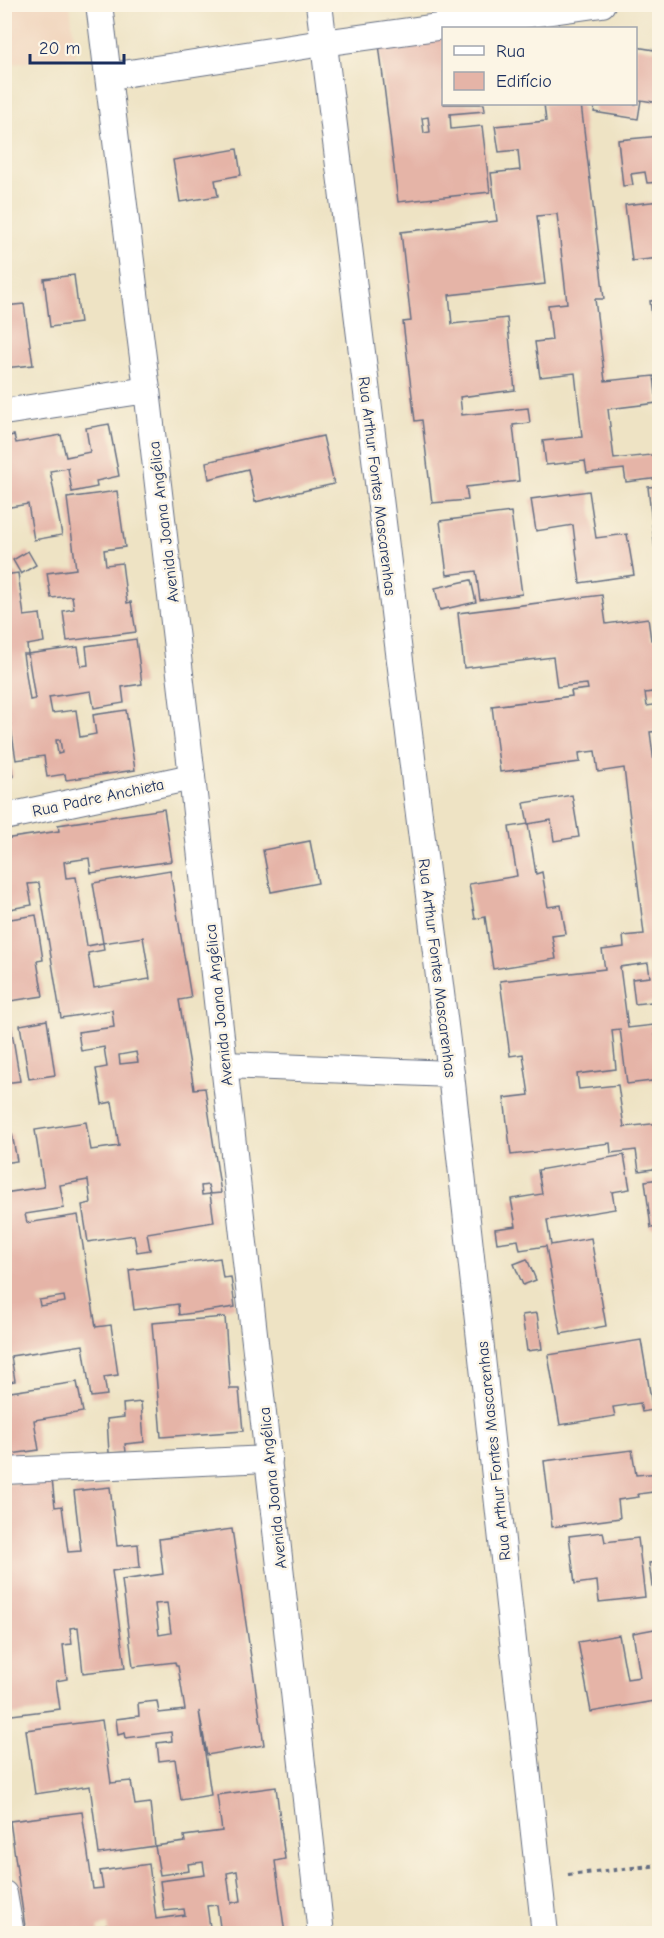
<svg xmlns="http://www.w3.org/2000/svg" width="664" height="1938" viewBox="0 0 664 1938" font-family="'Comic Neue',sans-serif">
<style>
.built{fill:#f1d5bd}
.building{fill:#e5b4a7;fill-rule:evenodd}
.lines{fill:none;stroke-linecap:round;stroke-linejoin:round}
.minor-casing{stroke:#656e82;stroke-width:28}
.path{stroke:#656e82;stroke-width:4;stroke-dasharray:4.5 4.5;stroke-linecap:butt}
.minor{stroke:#fff;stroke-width:26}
.labels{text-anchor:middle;stroke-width:5;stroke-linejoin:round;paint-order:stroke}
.street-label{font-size:16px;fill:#1b2f5e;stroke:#fcf5e5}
</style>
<rect width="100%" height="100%" fill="#fcf5e5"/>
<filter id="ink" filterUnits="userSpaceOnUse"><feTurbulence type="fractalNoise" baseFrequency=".0167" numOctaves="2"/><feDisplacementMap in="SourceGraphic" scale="12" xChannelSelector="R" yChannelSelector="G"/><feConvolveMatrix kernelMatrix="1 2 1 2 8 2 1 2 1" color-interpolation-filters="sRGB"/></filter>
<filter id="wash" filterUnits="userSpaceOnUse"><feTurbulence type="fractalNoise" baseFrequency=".008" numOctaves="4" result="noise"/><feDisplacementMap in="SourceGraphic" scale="24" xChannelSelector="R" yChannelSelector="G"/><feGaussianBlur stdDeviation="1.35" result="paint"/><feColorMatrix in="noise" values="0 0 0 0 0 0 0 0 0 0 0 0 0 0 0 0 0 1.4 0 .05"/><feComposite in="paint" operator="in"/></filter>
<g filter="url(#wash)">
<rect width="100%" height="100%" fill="#eee3c4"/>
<path class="built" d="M4,5H70L76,56L5,65Z"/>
<g id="blocks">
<g class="building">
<path d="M444,36V104H484L485,111L450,114L451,129L482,126L490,192L398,202L379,44ZM428,117L430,132L424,133L422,118Z"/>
<path d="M636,47L660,51V103L641,100L638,119L594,112L595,104H636Z"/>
<path d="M544,104H581L604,299H595L605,381L654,376L657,403L608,409L614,459L660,454V478L626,482L624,469L587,473L585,461L546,465L543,441L582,437L575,373L540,377L535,342L552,340L548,305L567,303L557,214L537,216L545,284L449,295L452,324L507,318L515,390L460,397L462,415L528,408L530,423L513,425L519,481L466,487L468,500L432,503L422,420L415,421L403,322L411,321L401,232L497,221L491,173L520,170L518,150L499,152L495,126L546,121Z"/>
<path d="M660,136V182L647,183L645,172L631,174L633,185L623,186L618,140Z"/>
<path d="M237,149L241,175L215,180L218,196L180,202L173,160Z"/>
<path d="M660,201V258L632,261L625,205Z"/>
<path d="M74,275L80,323L50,327L44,279Z"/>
<path d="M660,300V365L658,366L650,301Z"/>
<path d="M24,304L33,365L4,368V306Z"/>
<path d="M109,424L119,476L96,481L97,487L72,492L68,468L50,471L62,535L34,540L28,504L4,508V437L14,435L16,443L61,435L66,457L90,452L86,428Z"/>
<path d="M323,436L334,484L255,502L248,469L209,479L206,462Z"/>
<path d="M660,486V559H656L648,487Z"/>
<path d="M117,491L125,547L104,550L106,565L122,563L127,603L131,602L136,632L67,641L63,611L74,609L72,596L51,598L47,573L76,569L67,498Z"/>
<path d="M589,491L596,538L627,534L634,575L580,583L573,525L536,531L531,499Z"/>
<path d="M511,512L522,594L480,600L476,571L447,575L440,521Z"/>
<path d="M28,551L36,565L21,574L13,560Z"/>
<path d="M18,573L24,616L40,614L44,642L27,645L28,654H23L30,700L35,699L28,654L78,647L81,666L88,665L86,646L136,639L142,684L122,687L124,703L94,708L91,691L49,697L52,713L76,710L80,737L96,734L93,715L126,710L135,770L66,780L65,774L47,777L44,756L16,760L8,709H4V575ZM56,740H60L62,753L58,754Z"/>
<path d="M471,580L476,602L440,610L435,588Z"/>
<path d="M602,595L606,624L648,618L651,640L660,639V691L645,693L647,706L660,704V731L650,732L660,808V1001L635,1004L632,979L650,977L648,963L620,967L628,1028L654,1025L656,1039L660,1038V1080L627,1084L620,1029L612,1030L616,1069L577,1074L579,1089L618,1085L624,1127L660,1123V1168L639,1171L636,1150L611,1153L610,1143L511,1155L504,1098L529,1095L523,1054L510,1056L500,981L605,969L602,950L624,947L623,936L644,934L624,768L598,772L595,751L579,753L580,762L500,772L492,706L572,696L571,691L588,689L587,684L557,687L553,657L464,668L458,613Z"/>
<path d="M10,758L13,777L4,778V759Z"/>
<path d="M572,795L579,837L554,841L551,820L528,824L524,803Z"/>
<path d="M164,809L172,861L91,873L89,858L64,862L66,878L76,877L87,946L103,943L104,950L88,953L94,988L150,979L143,937L103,943L93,883L170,870L191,998L179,1000L194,1089L205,1088L221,1193L210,1194L214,1222L147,1233L150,1250L137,1252L134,1235L88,1242L82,1205L91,1203L88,1180L60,1185L64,1208L25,1214L27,1223L78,1215L96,1327L111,1325L118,1375L104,1377L107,1395L91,1397L83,1345L11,1356L15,1381L4,1383V1277L11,1276L7,1247H4V1193L44,1187L35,1130L86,1122L91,1150L119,1146L112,1102L102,1104L96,1069L107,1067L104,1047L81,1051L78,1032L114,1027L112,1010L61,1018L39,883L28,884L32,905L4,910V839L59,831L58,825ZM136,1052L138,1062L120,1064L119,1055ZM208,1185L210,1194L202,1195L201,1186ZM64,1296L65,1302L40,1306L39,1300Z"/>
<path d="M528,824L536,874L542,872L548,907L561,905L566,934L552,936L556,959L493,969L485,917L475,919L469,884L517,876L509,827Z"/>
<path d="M310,841L318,883L271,892L263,850Z"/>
<path d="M36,915L43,960L37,961L43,996L4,1002V966H10L4,920Z"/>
<path d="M47,1020L55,1075L29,1079L20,1025Z"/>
<path d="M11,1026L20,1081L4,1083V1027Z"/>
<path d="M12,1134L17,1161L4,1163V1135Z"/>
<path d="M624,1155L630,1189L612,1192L615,1209L547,1220L551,1245L591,1238L606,1326L561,1334L546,1246L520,1250L518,1240L497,1243L495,1229L516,1226L511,1199L542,1194L538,1170Z"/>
<path d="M660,1179V1227L651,1228L645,1181Z"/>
<path d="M220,1258L223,1278L231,1277L235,1307L179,1315L178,1304L134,1310L129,1270Z"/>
<path d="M527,1259L536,1280L523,1285L514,1264Z"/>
<path d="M537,1313L542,1349L527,1351L522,1315Z"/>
<path d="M225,1317L230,1389H239L243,1431L161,1437L152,1323Z"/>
<path d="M641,1340L653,1410L642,1412L640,1403L613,1407L615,1416L560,1425L548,1355Z"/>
<path d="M77,1382L83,1412L34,1420L39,1450L4,1455V1393Z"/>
<path d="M141,1402L144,1442L125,1444L126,1452L109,1453L107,1419L124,1417L123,1404Z"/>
<path d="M632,1450L636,1475L660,1473V1491L638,1494L639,1497L618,1500L620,1518L552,1527L544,1461Z"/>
<path d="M52,1479L55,1507L62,1506L68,1552L81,1551L74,1491L110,1487L117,1546L138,1544L140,1567L112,1571L125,1668L83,1673L78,1627L70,1628L72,1644L63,1645L67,1679L56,1681L60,1709L4,1716V1484Z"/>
<path d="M232,1529L264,1745L207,1755L199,1711L211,1795L181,1800L175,1759L159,1761L157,1743L172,1741L171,1732L126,1738L125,1733L118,1735L116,1719L139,1716L138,1703L157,1701L159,1713L185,1710L178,1666H176L175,1662L133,1667L122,1580L163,1574L159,1539ZM167,1603L171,1633L159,1635L155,1604Z"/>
<path d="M603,1532L605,1542L638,1538L645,1597L599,1602L597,1581L575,1584L569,1536Z"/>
<path d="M660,1562V1585L652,1586L649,1563Z"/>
<path d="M660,1628V1700L591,1712L578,1642L619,1635L627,1679L640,1677L633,1633Z"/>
<path d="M102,1720L111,1783L131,1781L135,1805L150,1803L155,1846L99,1854L90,1786L35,1794L26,1730Z"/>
<path d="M276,1787L285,1859L275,1861L285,1934H221L217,1905L207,1906L211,1934H109L108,1925L98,1927L99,1934H26L10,1821L82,1812L93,1889L103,1888L100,1871L149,1864L156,1919L185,1915L184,1909L164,1911L160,1881L205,1875L203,1862L188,1864L189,1871L160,1875L155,1846L185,1842L184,1836L222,1831L217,1795ZM237,1871L241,1901L231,1903L227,1873Z"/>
</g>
</g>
</g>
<g filter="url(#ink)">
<use href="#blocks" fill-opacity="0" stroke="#656e82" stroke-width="1.5"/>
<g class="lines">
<g class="minor-casing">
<g id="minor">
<path d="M99,4L147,390L192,777L321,1934"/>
<path d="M319,4L451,1074L545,1934"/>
<path d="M110,76L323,43L602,4"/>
<path d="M4,412L147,390"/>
<path d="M4,817L192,777"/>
<path d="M225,1065L451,1074"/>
<path d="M4,1471L269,1459"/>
<path d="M4,1894L11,1934"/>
</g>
</g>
<path class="path" d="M568,1875L660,1865"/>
<use href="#minor" class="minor"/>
</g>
</g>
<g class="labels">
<g class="street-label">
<text transform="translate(378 486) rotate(83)" y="6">Rua Arthur Fontes Mascarenhas</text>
<text transform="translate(163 522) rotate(-97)" y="6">Avenida Joana Angélica</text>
<text transform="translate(98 797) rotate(-12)" y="6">Rua Padre Anchieta</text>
<text transform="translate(438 968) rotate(83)" y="6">Rua Arthur Fontes Mascarenhas</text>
<text transform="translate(218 1005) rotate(-96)" y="6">Avenida Joana Angélica</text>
<text transform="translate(493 1451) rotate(-96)" y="6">Rua Arthur Fontes Mascarenhas</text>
<text transform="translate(272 1488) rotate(-96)" y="6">Avenida Joana Angélica</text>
</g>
</g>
<rect width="664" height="1938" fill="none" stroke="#fcf5e5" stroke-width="24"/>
<rect x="442" y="27" width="195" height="78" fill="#fcf5e5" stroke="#a2a6af" stroke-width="1.5"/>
<rect x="454" y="46" width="30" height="9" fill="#ffffff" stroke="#a2a6af" stroke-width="1.5"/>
<text x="496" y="57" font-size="18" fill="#1b2f5e">Rua</text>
<rect x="454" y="72" width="30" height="18" fill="#e5b4a7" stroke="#a2a6af" stroke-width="1.5"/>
<text x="496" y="87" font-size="18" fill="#1b2f5e">Edifício</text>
<path d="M30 54v9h94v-9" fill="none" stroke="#1b2f5e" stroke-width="3"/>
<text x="39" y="54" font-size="18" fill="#1b2f5e" stroke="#fcf5e5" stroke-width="4.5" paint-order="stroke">20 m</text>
</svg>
